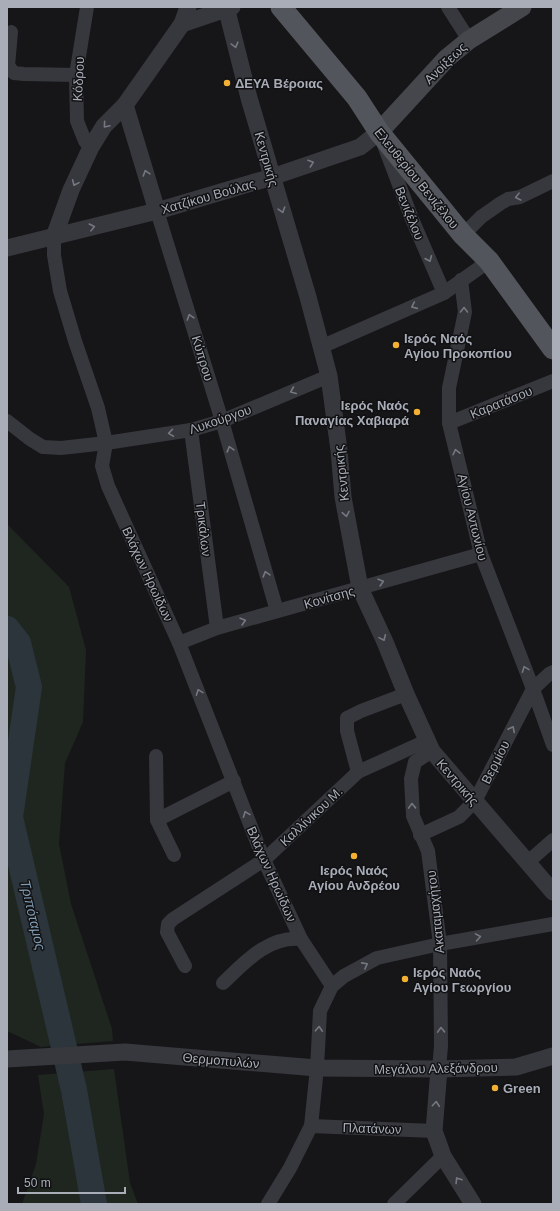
<svg xmlns="http://www.w3.org/2000/svg" width="560" height="1211" viewBox="0 0 560 1211" font-family="Helvetica,sans-serif">
<style>
.green{fill:#1e261f}
.lines{fill:none;stroke-linecap:round;stroke-linejoin:round}
.river{stroke:#2c353c;stroke-width:26}
.minor{stroke:#37383d;stroke-width:14}
.tertiary{stroke:#37383d;stroke-width:17}
.secondary{stroke:#45474d;stroke-width:19}
.primary{stroke:#53555c;stroke-width:21}
.oneway{stroke:#757881}
.poi-dot{fill:#f2b134;stroke:#111113;stroke-width:1.5}
.labels{text-anchor:middle;stroke-width:3;stroke-linejoin:round;paint-order:stroke}
.street-label{font-size:13px;fill:#a8adb8;stroke:#111113}
.poi-label{font-size:13px;font-weight:bold;fill:#a8adb8;stroke:#111113;text-anchor:start}
.water-label{font-size:14px;font-style:italic;fill:#7f9bb3;stroke:#111113}
</style>
<rect width="100%" height="100%" fill="#161618"/>
<g class="green">
<path d="M7,524L69,587L86,650L83,722L65,763L59,844L71,904L112,1029L113,1041L41,1047L7,1031Z"/>
<path d="M114,1069L130,1183L138,1204H22L36,1164L44,1114L38,1075Z"/>
</g>
<g class="lines">
<path class="river" d="M7,629L18,643L29,687L10,817L74,1090L94,1204"/>
<g class="minor">
<path d="M87,7L76,75L77,121L85,141L91,147"/>
<path d="M448,7L469,40"/>
<path d="M11,32L8,66L14,73L24,74L76,75"/>
<path d="M384,145L412,219L444,293"/>
<path d="M157,211L222,421L277,611"/>
<path d="M463,235L481,217L501,203L508,199L520,197L553,181"/>
<path d="M54,237V255L60,291L75,341L98,408L106,443L102,466L108,486L179,643L264,860L301,939L332,986"/>
<path d="M461,280L465,312L449,388V423L481,554L533,689L553,745"/>
<path d="M323,346L444,293L489,261"/>
<path d="M7,421L30,439L43,447L61,448L106,443L191,430L222,421L329,376"/>
<path d="M449,423L553,381"/>
<path d="M191,430L217,628"/>
<path d="M179,643L217,628L481,554"/>
<path d="M432,751L415,762L411,779L413,816L428,851L440,944L441,1046L439,1069"/>
<path d="M156,756L157,820L174,855"/>
<path d="M358,772L347,731V718L361,711L406,694"/>
<path d="M157,820L234,781"/>
<path d="M420,835L459,817L475,801L533,689L549,674L553,672"/>
<path d="M528,862L553,840"/>
<path d="M185,966L167,932L168,924L173,919L264,860L358,772L426,741"/>
<path d="M223,983C245,962 268,936 301,939"/>
<path d="M311,1126L434,1131"/>
<path d="M268,1204L290,1168L311,1126L317,1068L320,1011L332,986L344,976L377,958L440,944L553,924"/>
<path d="M394,1204L443,1156"/>
</g>
<g class="tertiary">
<path d="M226,7L249,98L308,297L329,376L339,450L343,497L360,588L385,642L406,694L432,751L553,892"/>
<path d="M182,24L232,7"/>
<path d="M125,105L157,211"/>
<path d="M54,237L71,190L91,147L104,126L125,105L182,24L188,7"/>
<path d="M7,248L157,211L272,177L360,147L379,132"/>
<path d="M7,1059L125,1052L317,1068L439,1069L516,1067L553,1056"/>
<path d="M439,1069L434,1131L443,1156L473,1204"/>
</g>
<path class="secondary" d="M379,132L447,58L469,40L522,7"/>
<path class="primary" d="M281,7L357,98L379,132L463,235L489,261L553,349"/>
</g>
<defs><path id="oneway-chevron" d="M-2-3.5L2.5 0L-2 3.5" fill="none" stroke-width="1.6" stroke-linecap="round" stroke-linejoin="round"/></defs>
<g class="oneway">
<use href="#oneway-chevron" transform="translate(235 45) rotate(75)"/>
<use href="#oneway-chevron" transform="translate(106 125) rotate(130)"/>
<use href="#oneway-chevron" transform="translate(311 163) rotate(-19)"/>
<use href="#oneway-chevron" transform="translate(146 173) rotate(-107)"/>
<use href="#oneway-chevron" transform="translate(75 183) rotate(114)"/>
<use href="#oneway-chevron" transform="translate(518 197) rotate(166)"/>
<use href="#oneway-chevron" transform="translate(282 210) rotate(73)"/>
<use href="#oneway-chevron" transform="translate(92 227) rotate(-14)"/>
<use href="#oneway-chevron" transform="translate(429 259) rotate(67)"/>
<use href="#oneway-chevron" transform="translate(414 306) rotate(156)"/>
<use href="#oneway-chevron" transform="translate(464 310) rotate(-90)"/>
<use href="#oneway-chevron" transform="translate(190 317) rotate(-107)"/>
<use href="#oneway-chevron" transform="translate(293 391) rotate(157)"/>
<use href="#oneway-chevron" transform="translate(171 433) rotate(172)"/>
<use href="#oneway-chevron" transform="translate(230 449) rotate(-106)"/>
<use href="#oneway-chevron" transform="translate(456 452) rotate(-103)"/>
<use href="#oneway-chevron" transform="translate(346 514) rotate(79)"/>
<use href="#oneway-chevron" transform="translate(266 574) rotate(-106)"/>
<use href="#oneway-chevron" transform="translate(381 582) rotate(-16)"/>
<use href="#oneway-chevron" transform="translate(243 621) rotate(-16)"/>
<use href="#oneway-chevron" transform="translate(383 638) rotate(66)"/>
<use href="#oneway-chevron" transform="translate(525 669) rotate(-111)"/>
<use href="#oneway-chevron" transform="translate(199 692) rotate(-111)"/>
<use href="#oneway-chevron" transform="translate(512 729) rotate(-63)"/>
<use href="#oneway-chevron" transform="translate(412 806) rotate(-92)"/>
<use href="#oneway-chevron" transform="translate(246 814) rotate(-111)"/>
<use href="#oneway-chevron" transform="translate(478 937) rotate(-10)"/>
<use href="#oneway-chevron" transform="translate(365 965) rotate(-28)"/>
<use href="#oneway-chevron" transform="translate(319 1029) rotate(-87)"/>
<use href="#oneway-chevron" transform="translate(441 1030) rotate(-92)"/>
<use href="#oneway-chevron" transform="translate(436 1104) rotate(-85)"/>
<use href="#oneway-chevron" transform="translate(458 1180) rotate(-122)"/>
</g>
<g class="poi-dot">
<circle cx="227" cy="83" r="4"/>
<circle cx="396" cy="345" r="4"/>
<circle cx="417" cy="412" r="4"/>
<circle cx="354" cy="856" r="4"/>
<circle cx="405" cy="979" r="4"/>
<circle cx="495" cy="1088" r="4"/>
</g>
<g class="labels">
<g class="street-label">
<text transform="translate(445 63) rotate(-44)" y="5">Ανοίξεως</text>
<text transform="translate(78 79) rotate(-87)" y="5">Κόδρου</text>
<text transform="translate(267 159) rotate(74)" y="5">Κεντρικής</text>
<text transform="translate(417 178) rotate(51)" y="5">Ελευθερίου Βενιζέλου</text>
<text transform="translate(208 196) rotate(-16)" y="5">Χατζίκου Βούλας</text>
<text transform="translate(410 213) rotate(68)" y="5">Βενιζέλου</text>
<text transform="translate(203 358) rotate(73)" y="5">Κύπρου</text>
<text transform="translate(501 402) rotate(-22)" y="5">Καρατάσου</text>
<text transform="translate(220 419) rotate(-19)" y="5">Λυκούργου</text>
<text transform="translate(341 473) rotate(-96)" y="5">Κεντρικής</text>
<text transform="translate(473 517) rotate(76)" y="5">Αγίου Αντωνίου</text>
<text transform="translate(204 529) rotate(83)" y="5">Τρικάλων</text>
<text transform="translate(148 574) rotate(65)" y="5">Βλάχων Ηρωίδων</text>
<text transform="translate(329 597) rotate(-16)" y="5">Κονίτσης</text>
<text transform="translate(495 762) rotate(-63)" y="5">Βερμίου</text>
<text transform="translate(458 782) rotate(49)" y="5">Κεντρικής</text>
<text transform="translate(311 816) rotate(-43)" y="5">Καλλίνικου Μ.</text>
<text transform="translate(272 874) rotate(66)" y="5">Βλάχων Ηρωίδων</text>
<text transform="translate(435 912) rotate(-96)" y="5">Ακαταμαχήτου</text>
<text transform="translate(221 1060) rotate(5)" y="5">Θερμοπυλών</text>
<text transform="translate(436 1068) rotate(-1)" y="5">Μεγάλου Αλεξάνδρου</text>
<text transform="translate(372 1128) rotate(2)" y="5">Πλατάνων</text>
</g>
<g class="poi-label">
<text x="235" y="88">ΔΕΥΑ Βέροιας</text>
<text x="404" y="343">Ιερός Ναός<tspan x="404" dy="15">Αγίου Προκοπίου</tspan></text>
<text x="409" y="410" text-anchor="end">Ιερός Ναός<tspan x="409" dy="15">Παναγίας Χαβιαρά</tspan></text>
<text x="354" y="875" text-anchor="middle">Ιερός Ναός<tspan x="354" dy="15">Αγίου Ανδρέου</tspan></text>
<text x="413" y="977">Ιερός Ναός<tspan x="413" dy="15">Αγίου Γεωργίου</tspan></text>
<text x="503" y="1093">Green</text>
</g>
<g class="water-label">
<text transform="translate(33 915) rotate(77)" y="5">Τριπόταμος</text>
</g>
</g>
<rect width="560" height="1211" fill="none" stroke="#a8adb8" stroke-width="16"/>
<path d="M18 1187v6h107v-6" fill="none" stroke="#a8adb8" stroke-width="2"/>
<text x="24" y="1187" font-size="12" fill="#a8adb8" stroke="#111113" stroke-width="3" paint-order="stroke">50 m</text>
</svg>
